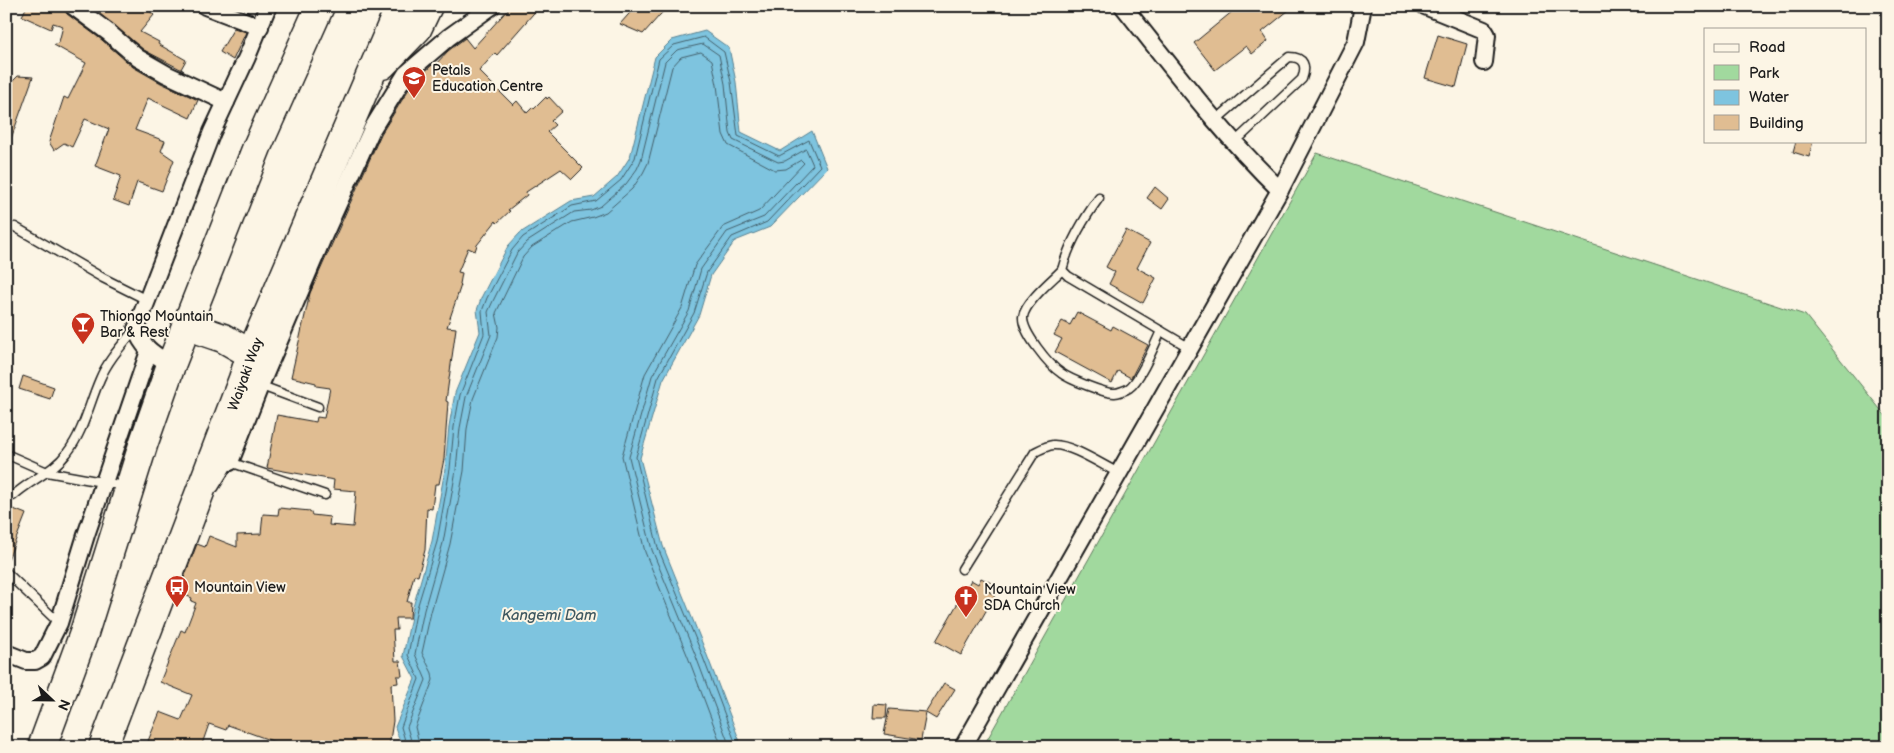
<svg xmlns="http://www.w3.org/2000/svg" width="1894" height="753" viewBox="0 0 1894 753" font-family="'Balsamiq Sans',sans-serif">
<style>
.green{fill:#a1d99e;stroke:#5e7a5d}
.water{fill:#7ec4df;stroke:#578191}
.lines{fill:none;stroke-linecap:round;stroke-linejoin:round}
.shore{stroke:#435f6a;stroke-width:1}
.building{fill:#e0bd92;stroke:#1c1c1c}
.lane-casing{stroke:#1c1c1c;stroke-width:11}
.street-casing{stroke:#1c1c1c;stroke-width:20}
.highway-casing{stroke:#1c1c1c;stroke-width:31}
.lane{stroke:#fcf5e5;stroke-width:8}
.street{stroke:#fcf5e5;stroke-width:16}
.highway{stroke:#fcf5e5;stroke-width:28}
.labels{text-anchor:middle;stroke-width:4;stroke-linejoin:round;paint-order:stroke}
.poi-label{font-size:14px;fill:#1c1c1c;stroke:#fcf5e5;text-anchor:start}
.street-label{font-size:14px;fill:#1c1c1c;stroke:#fcf5e5}
.water-label{font-size:15px;font-style:italic;fill:#3e5760;stroke:#fcf5e5}
</style>
<rect width="100%" height="100%" fill="#fcf5e5"/>
<filter id="ink" filterUnits="userSpaceOnUse"><feTurbulence type="fractalNoise" baseFrequency=".02" numOctaves="2"/><feDisplacementMap in="SourceGraphic" scale="10" xChannelSelector="R" yChannelSelector="G"/><feConvolveMatrix kernelMatrix="1 2 1 2 8 2 1 2 1" color-interpolation-filters="sRGB"/></filter>
<g filter="url(#ink)">
<path class="green" d="M1317,153L1805,315L1888,419V747H983Z"/>
<path class="water" d="M705,31L729,48L736,82L741,132L780,151L812,131L827,168L770,227L735,241L711,275L699,315L663,380L640,458L663,546L705,650L742,747H402L395,727L415,679L403,656L413,607L432,541L445,469L449,426L455,393L480,332L477,310L482,296L508,246L520,233L571,201L594,197L617,177L630,157L655,57L672,40Z"/>
<g class="lines">
<g class="shore">
<path d="M407,747L401,727L419,679L408,655L417,608L437,542L450,469L454,427L460,395L484,334L482,311L487,298L512,250L523,237L572,206L596,201L621,180L635,158L659,59L674,45L704,37L724,52L731,82L738,136L779,156L809,140L820,166L767,222L732,237L707,272L694,313L658,378L636,457L658,548L701,652L737,747"/>
<path d="M413,747L407,727L426,680L415,654L424,610L443,543L456,470L460,428L466,397L491,335L488,312L493,301L517,253L527,242L574,212L591,210L601,206L626,184L637,169L641,160L665,62L677,50L703,44L719,55L725,84L730,133L733,140L778,162L785,161L806,149L813,165L764,217L727,232L701,269L689,311L652,376L629,457L652,550L695,654L730,747"/>
<path d="M420,747L415,727L433,680L432,673L422,653L431,612L450,544L464,471L467,429L473,399L498,337L499,327L496,313L523,257L532,247L572,222L593,217L606,212L632,189L643,173L648,163L672,67L681,57L701,52L712,60L717,85L723,134L728,145L775,170L786,169L801,160L804,163L759,211L723,227L695,265L682,308L645,374L622,456L645,552L688,657L722,747"/>
</g>
</g>
<g class="building">
<path d="M27,6H63L67,14L102,40L133,67L161,83L198,100L190,118L148,98L135,130L165,141L161,151L174,160L162,191L137,182L129,206L113,200L121,176L95,166L109,129L85,119L72,147L64,143L54,150L49,142L64,97L68,99L86,63L54,45L59,42L63,26L53,23L51,29L22,16Z"/>
<path d="M90,6H144L154,15L140,32L159,42L158,44L186,60L181,69L184,71L144,50Z"/>
<path d="M511,6H540L497,55L495,53L479,71L513,105L517,101L527,113L533,107L534,109L546,97L547,99L549,97L562,111L551,121L555,125L547,132L583,168L572,179L561,169L526,192L527,195L508,210L510,211L497,223L496,221L477,245L475,251L468,248L458,272L462,273L460,284L461,285L447,327L456,328L446,401L448,402L444,459L439,484H435L432,509L427,508L425,550L418,576L414,575L407,602H411L410,618H396L397,630H393L395,661H400L402,676H397L398,683L391,684L393,721L389,747H289L228,725L226,730L209,724L201,747H163L148,741L160,712L181,720L192,695L160,682L181,630L185,632L196,603L191,601L192,598L182,594L186,585L182,583L197,544L205,547L209,536L237,547V535L261,534L263,514L278,515L279,508L310,511L312,515L330,517L329,525L353,527L356,491L333,489L334,480L267,468L277,415L316,422L317,417L324,418L330,388L316,386V383L291,377L310,293L381,134L412,84L432,65L434,66L448,51L465,38L473,48Z"/>
<path d="M636,6H668L643,34L620,24Z"/>
<path d="M1239,6H1294L1262,32L1268,41L1252,54L1246,46L1215,70L1194,43Z"/>
<path d="M234,28L246,32L233,60L220,52Z"/>
<path d="M1438,35L1467,44L1456,87L1425,78Z"/>
<path d="M18,76L33,77L8,147H6V79L13,81Z"/>
<path d="M1796,141H1813L1809,157L1793,152Z"/>
<path d="M1155,187L1169,199L1162,209L1147,198Z"/>
<path d="M1126,230L1150,243L1137,268L1156,278L1143,303L1109,284L1115,272L1106,267Z"/>
<path d="M1077,312L1111,330L1113,326L1148,345L1131,378L1118,371L1112,383L1055,352L1062,339L1054,335L1062,321L1070,325Z"/>
<path d="M23,376L54,387L50,399L19,389Z"/>
<path d="M6,506L26,514L7,562H6Z"/>
<path d="M981,578L993,584L989,592L995,595L961,655L936,641L971,580L978,584Z"/>
<path d="M944,683L955,689L936,719L926,713L921,740L884,734L889,709L926,712Z"/>
<path d="M874,704L887,705L886,718H873Z"/>
</g>
<g class="lines">
<g class="lane-casing">
<g id="lane">
<path d="M1216,120L1289,57C1304,57 1307,66 1302,79L1235,142"/>
<path d="M1099,198C1083,220 1069,243 1062,270L1068,276L1190,348"/>
<path d="M15,227L103,278L147,300"/>
<path d="M1062,270C1052,280 1025,302 1023,317C1022,332 1049,365 1061,373C1069,379 1105,394 1115,393C1118,393 1126,390 1129,388C1140,381 1155,344 1161,331"/>
<path d="M259,385L318,407"/>
<path d="M6,454L47,472L124,486"/>
<path d="M230,462L325,495"/>
<path d="M214,488L230,462"/>
<path d="M13,496C30,480 53,472 67,453C84,431 89,404 100,379C108,360 122,345 135,329"/>
<path d="M962,569L1035,452C1041,449 1046,446 1053,445C1071,444 1102,465 1119,473"/>
<path d="M6,572L59,623"/>
</g>
</g>
<g class="street-casing">
<g id="street">
<path d="M73,6L108,32L138,58L166,74L226,102"/>
<path d="M205,6L260,27"/>
<path d="M1123,6C1173,69 1222,134 1280,190"/>
<path d="M1425,6L1484,30L1487,35L1484,62"/>
<path d="M171,365C154,354 143,349 136,329L212,132L247,57L268,6"/>
<path d="M230,462L260,386L324,235L372,129L406,74L449,37L492,6"/>
<path d="M6,653L26,661H35L42,657L59,623L86,535L149,351"/>
<path d="M963,747L1280,190L1356,42L1363,6"/>
</g>
</g>
<g class="highway-casing">
<g id="highway">
<path d="M382,65L417,29L428,6"/>
<path d="M188,326L223,338L251,354"/>
<path d="M42,747L84,633L144,442L171,365L257,147L320,6"/>
<path d="M103,747L243,379L251,354L400,6"/>
</g>
</g>
<use href="#lane" class="lane"/>
<use href="#street" class="street"/>
<use href="#highway" class="highway"/>
</g>
</g>
<defs>
<g id="school-pin" transform="scale(1.25)"><path d="M0 17L-7.5 6A9.5 9.5 0 1 1 7.5 6Z" fill="#c8321e" stroke="#fcf5e5"/><path d="M0-5L7-2L0 1L-7-2ZM-4 1L0 2.5L4 1V4Q0 6-4 4Z" fill="#fff"/></g>
<g id="bar-pin" transform="scale(1.25)"><path d="M0 17L-7.5 6A9.5 9.5 0 1 1 7.5 6Z" fill="#c8321e" stroke="#fcf5e5"/><path d="M-6-5H6L.8 .8V4.5H3.5V6h-7V4.5H-.8V.8Z" fill="#fff"/></g>
<g id="bus-pin" transform="scale(1.25)"><path d="M0 17L-7.5 6A9.5 9.5 0 1 1 7.5 6Z" fill="#c8321e" stroke="#fcf5e5"/><path d="M-5-6H5V4H4V6H2V4H-2V6H-4V4H-5ZM-3.5-4V0h7V-4ZM-3.5 1.2v1.5H-2V1.2ZM2 1.2v1.5H3.5V1.2Z" fill="#fff"/></g>
<g id="church-pin" transform="scale(1.25)"><path d="M0 17L-7.5 6A9.5 9.5 0 1 1 7.5 6Z" fill="#c8321e" stroke="#fcf5e5"/><path d="M-1.2-6h2.4v3.5h3.3v2.4h-3.3V6h-2.4V-.1h-3.3v-2.4h3.3Z" fill="#fff"/></g>
</defs>
<g fill-rule="evenodd">
<use href="#school-pin" x="414" y="78"/>
<use href="#bar-pin" x="83" y="324"/>
<use href="#bus-pin" x="177" y="587"/>
<use href="#church-pin" x="966" y="597"/>
</g>
<g class="labels">
<g class="poi-label">
<text x="432" y="75">Petals<tspan x="432" dy="16">Education Centre</tspan></text>
<text x="100" y="321">Thiongo Mountain<tspan x="100" dy="16">Bar &amp; Rest</tspan></text>
<text x="194" y="592">Mountain View</text>
<text x="984" y="594">Mountain View<tspan x="984" dy="16">SDA Church</tspan></text>
</g>
<g class="street-label">
<text transform="translate(245 374) rotate(-70)" y="5">Waiyaki Way</text>
</g>
<g class="water-label">
<text x="549" y="620">Kangemi Dam</text>
</g>
</g>
<rect width="1894" height="753" fill="none" stroke="#fcf5e5" stroke-width="25"/>
<rect x="12" y="12" width="1869" height="728" fill="none" stroke="#1c1c1c" stroke-width="2" filter="url(#ink)"/>
<rect x="1704" y="28" width="162" height="115" fill="#fcf5e5" stroke="#a29e95"/>
<rect x="1714" y="44" width="25" height="8" fill="#fcf5e5" stroke="#a29e95"/>
<text x="1749" y="52" font-size="15" fill="#1c1c1c">Road</text>
<rect x="1714" y="65" width="25" height="15" fill="#a1d99e" stroke="#a29e95"/>
<text x="1749" y="78" font-size="15" fill="#1c1c1c">Park</text>
<rect x="1714" y="90" width="25" height="15" fill="#7ec4df" stroke="#a29e95"/>
<text x="1749" y="102" font-size="15" fill="#1c1c1c">Water</text>
<rect x="1714" y="115" width="25" height="15" fill="#e0bd92" stroke="#a29e95"/>
<text x="1749" y="128" font-size="15" fill="#1c1c1c">Building</text>
<g transform="translate(52 700) rotate(112)" stroke="#fcf5e5" stroke-width="4" paint-order="stroke">
<path d="M0-4L9 19L0 12L-9 19Z" fill="#1c1c1c"/>
<text y="-8" font-size="14" font-weight="bold" text-anchor="middle" fill="#1c1c1c">N</text>
</g>
</svg>
